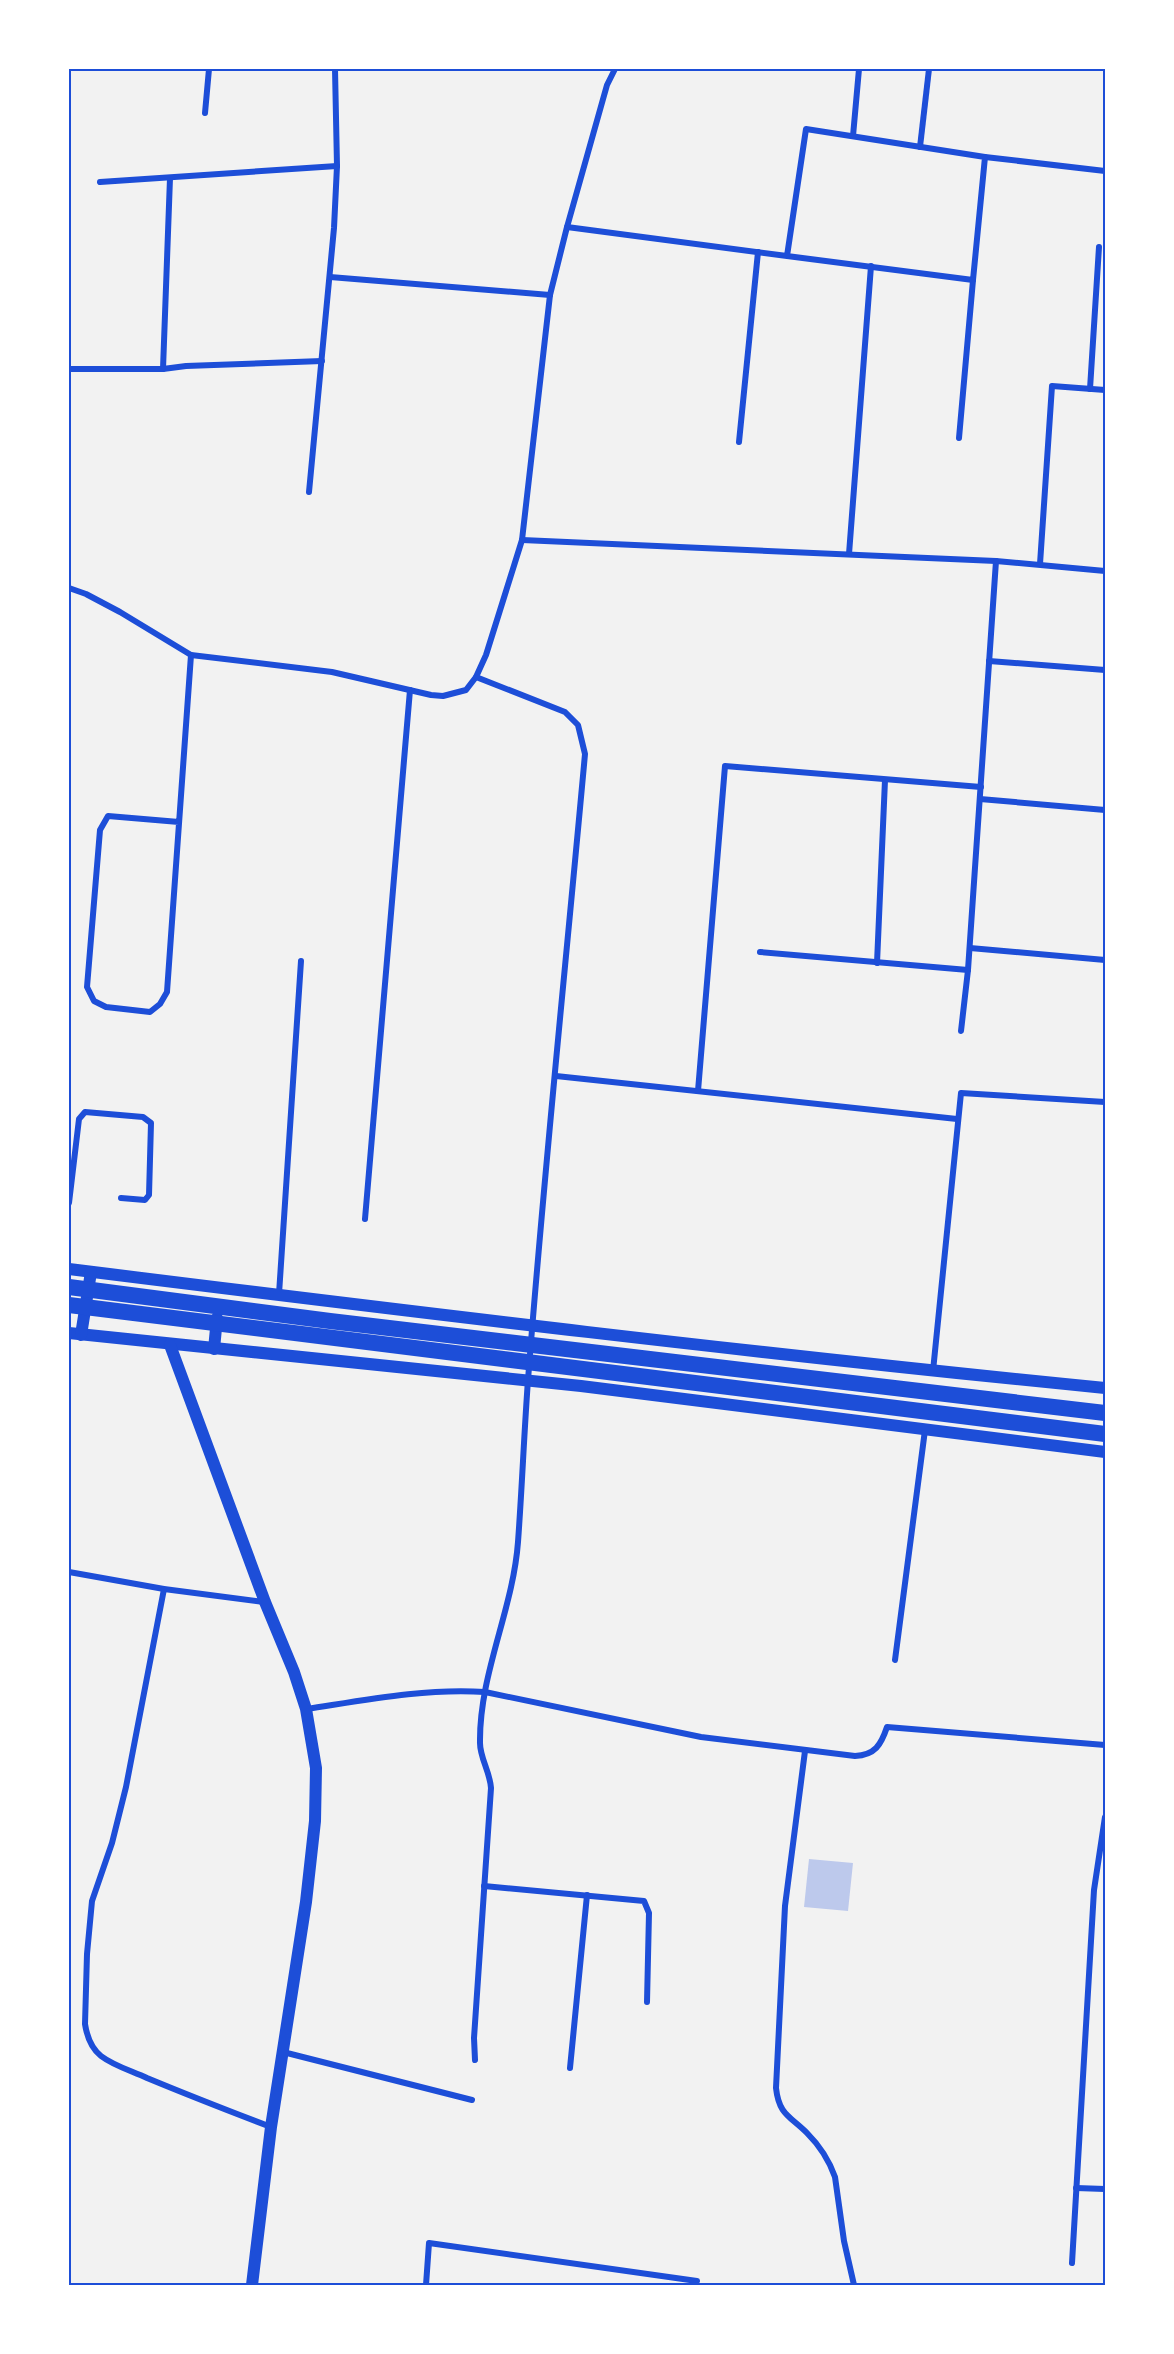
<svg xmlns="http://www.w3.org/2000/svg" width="1174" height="2354" viewBox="0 0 1174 2354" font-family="'Alegreya Sans',sans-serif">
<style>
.building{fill:#bdc9ec}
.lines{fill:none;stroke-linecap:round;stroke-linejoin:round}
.minor{stroke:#1d4ed8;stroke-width:6}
.secondary{stroke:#1d4ed8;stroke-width:12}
.trunk{stroke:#1d4ed8;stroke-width:16}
.neatline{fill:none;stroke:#1d4ed8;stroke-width:2}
</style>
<rect width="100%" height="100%" fill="#f2f2f2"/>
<path class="building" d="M809,1859L853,1863L848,1911L804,1907Z"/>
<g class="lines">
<g class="minor">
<path d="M205,113L209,69"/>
<path d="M853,136L859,69"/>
<path d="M920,147L929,69"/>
<path d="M985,157L1105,171"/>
<path d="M170,178L163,369L186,366L322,361"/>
<path d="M100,182L337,166"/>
<path d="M567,227L787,256L806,129L985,157L973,280L787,256"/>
<path d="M330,277L550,295"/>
<path d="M69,369H163"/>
<path d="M1090,389L1099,247"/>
<path d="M959,438L973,280"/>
<path d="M739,442L758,252"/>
<path d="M309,492L334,228L337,166L335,69"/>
<path d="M522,540L996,561L1105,571"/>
<path d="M849,554L871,266"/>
<path d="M1040,564L1052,386L1105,390"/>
<path d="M69,588L86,594L120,612L191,655L332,672L431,695L443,696L466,690L476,677L486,655L522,540L550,295L567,227L607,85L615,69"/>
<path d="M989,661L1105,670"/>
<path d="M980,799L1105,810"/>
<path d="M179,822L108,816L100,830L87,987L94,1001L106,1007L150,1012L160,1004L167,992C175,879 183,767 191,655"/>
<path d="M970,948L1105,960"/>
<path d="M760,952L968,970"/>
<path d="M877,963L885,780"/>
<path d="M961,1031L968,970L996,561"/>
<path d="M556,1076L957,1119"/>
<path d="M698,1091L725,766L981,787"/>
<path d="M69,1203L79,1119L85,1112L143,1117L151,1123L149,1195L145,1200L121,1198"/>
<path d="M365,1219L410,690"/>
<path d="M279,1294L301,961"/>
<path d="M933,1371L961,1093L1105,1102"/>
<path d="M69,1572L164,1589L264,1602"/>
<path d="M164,1589L126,1787L112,1843L92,1901L87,1954L85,2024C87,2037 91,2048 101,2056C114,2066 132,2071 147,2078C188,2095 229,2111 271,2127"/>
<path d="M895,1660L925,1430"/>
<path d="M307,1709C365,1700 425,1688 485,1692L701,1737L855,1756C875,1755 881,1745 887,1727L1105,1745"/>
<path d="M805,1751L785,1906L776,2088C779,2115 790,2116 807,2133C820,2146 829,2160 835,2177L844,2241L854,2285"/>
<path d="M484,1886L644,1901L649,1913L647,2002"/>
<path d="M283,2052L472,2100"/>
<path d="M475,2060L474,2038L491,1788C490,1772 480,1758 480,1743C479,1674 513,1610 518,1542C522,1488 524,1434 528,1380C544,1171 566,963 585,754L578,725L565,712L476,677"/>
<path d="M570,2068L587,1895"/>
<path d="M1076,2188L1105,2189"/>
<path d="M1072,2263L1094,1890L1105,1817"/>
<path d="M426,2285L429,2243L697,2281"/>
</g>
<g class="secondary">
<path d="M69,1269C414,1312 759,1354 1105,1388"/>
<path d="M69,1333L581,1386L1105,1452"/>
<path d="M81,1335L91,1272"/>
<path d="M170,1345L265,1602L294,1672L306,1709L316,1768L315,1821L306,1902L271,2127L252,2285"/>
<path d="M214,1349L217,1318"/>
</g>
<g class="trunk">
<path d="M69,1287L330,1321L1105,1413"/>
<path d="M69,1305L1105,1434"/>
</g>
</g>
<rect width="1174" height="2354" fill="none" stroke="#ffffff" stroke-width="141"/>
<rect x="70" y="70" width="1034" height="2214" class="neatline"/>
</svg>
